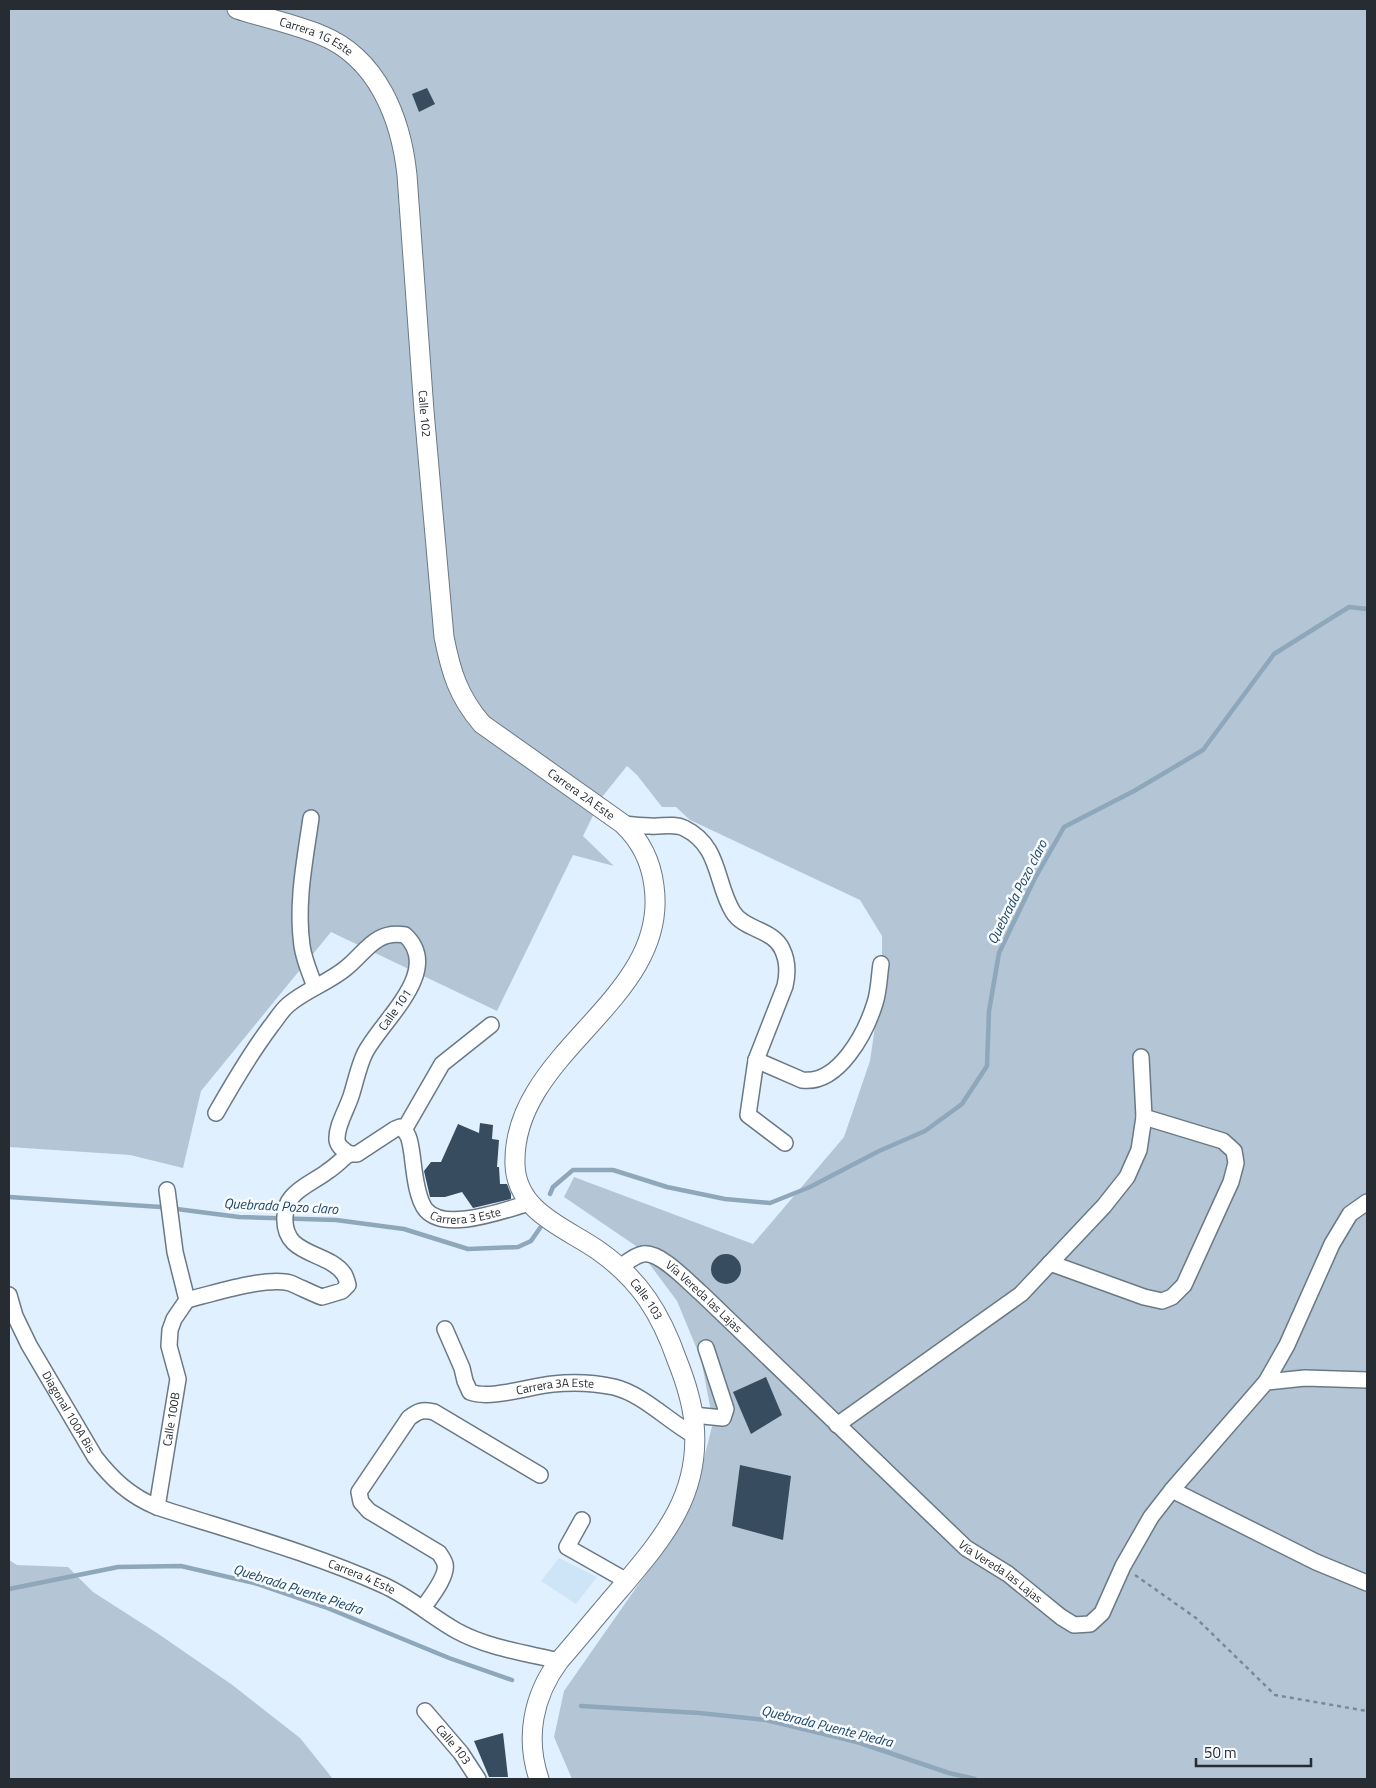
<svg xmlns="http://www.w3.org/2000/svg" width="1376" height="1788" viewBox="0 0 1376 1788" font-family="'Titillium Web',sans-serif">
<style>
.built{fill:#cee4f7}
.green{fill:#b4c6d5}
.lines{fill:none;stroke-linecap:round;stroke-linejoin:round}
.stream{stroke:#8ea7bb;stroke-width:4.5}
.building{fill:#374d5f}
.minor-casing{stroke:#6a7984;stroke-width:18}
.major-casing{stroke:#6a7984;stroke-width:21}
.path{stroke:#7e8892;stroke-width:2.5;stroke-dasharray:4 4;stroke-linecap:butt}
.minor{stroke:#fff;stroke-width:15}
.major{stroke:#fff;stroke-width:19}
.labels{text-anchor:middle;stroke-width:5;stroke-linejoin:round;paint-order:stroke}
.street-label{font-size:12px;fill:#262c31;stroke:#f8fbfe}
.water-label{font-size:14px;font-style:italic;fill:#1b4564;stroke:#f8fbfe}
</style>
<rect width="100%" height="100%" fill="#e0f0fe"/>
<path class="built" d="M559,1558L597,1577L576,1604L541,1581Z"/>
<g class="green">
<path d="M9,9H1367V1779H572L554,1737L564,1691L638,1585L668,1545L700,1475L713,1422L701,1359L677,1301L636,1246L564,1197L574,1177L753,1244L844,1137L870,1061L882,978V936L860,900L690,820L676,807H662L637,775L627,766L602,797L583,836L614,866L573,855L497,1011L331,932L201,1091L183,1168L130,1155L9,1147Z"/>
<path d="M9,1560L17,1565L68,1567L93,1592L157,1633L231,1684L300,1738L333,1779H9Z"/>
</g>
<g class="lines">
<g class="stream">
<path d="M550,1194L553,1187L573,1170H613L667,1187L725,1199L770,1203L810,1187L879,1151L925,1131L962,1104L987,1066L989,1011L999,953L1034,880L1064,827L1134,791L1203,750L1274,654L1349,607L1367,609"/>
<path d="M9,1197L161,1207L239,1217L336,1220L404,1229L468,1249L518,1247L531,1241L540,1228"/>
<path d="M9,1589L118,1567L181,1566L258,1584L325,1607L449,1658L512,1680"/>
<path d="M581,1706L699,1713L766,1720L857,1742L949,1773L975,1779"/>
</g>
</g>
<g class="building">
<path d="M427,88L435,104L419,112L412,94Z"/>
<path d="M480,1123L493,1125L492,1139L499,1140L497,1167H499L500,1184H507L511,1194V1199L473,1208L462,1192L445,1197H430L424,1171L431,1162H441L458,1124L479,1133Z"/>
<circle cx="726" cy="1269" r="15"/>
<path d="M766,1377L782,1415L751,1434L733,1392Z"/>
<path d="M740,1465L791,1476L783,1540L732,1526Z"/>
<path d="M503,1733L508,1777H489L474,1741Z"/>
</g>
<g class="lines">
<g class="minor-casing">
<g id="minor">
<path d="M311,818C305,860 296,903 302,946C304,960 310,973 315,987"/>
<path d="M623,824C632,825 641,826 650,826C661,827 674,823 684,828C721,846 715,883 733,912C744,930 773,929 782,949C788,961 788,973 785,986L756,1060L748,1115L785,1143"/>
<path d="M756,1060L802,1080C839,1085 866,1032 875,1003C879,991 879,977 881,964"/>
<path d="M216,1113C233,1083 250,1054 271,1026C276,1020 281,1011 288,1005C305,990 328,983 346,968C366,952 375,930 405,935C444,971 381,1021 365,1053C359,1065 356,1080 352,1093C348,1108 336,1125 337,1140C338,1147 344,1150 349,1154"/>
<path d="M404,1130L442,1064L491,1025"/>
<path id="s1" d="M349,1154H357L395,1129L400,1127C410,1133 410,1143 412,1154C414,1169 416,1198 426,1210C446,1233 506,1209 530,1203"/>
<path d="M1050,1263L1144,1297L1162,1301L1172,1297L1184,1285L1231,1182L1236,1163L1234,1151L1223,1141L1144,1117"/>
<path id="s2" d="M619,1268C626,1263 635,1255 643,1254C660,1251 688,1282 701,1293L966,1548L1008,1574L1061,1617L1074,1625L1090,1624L1102,1613L1123,1566L1151,1517L1172,1490L1266,1382L1305,1378L1367,1380"/>
<path id="s3" d="M9,1295L15,1316L29,1345L95,1457C112,1479 130,1496 157,1507C231,1531 312,1553 383,1585C410,1597 432,1617 457,1631C488,1648 526,1653 559,1661"/>
<path d="M187,1300C211,1294 267,1276 290,1283C300,1287 311,1293 322,1297L342,1291L348,1285C347,1281 346,1277 344,1274C327,1250 282,1257 285,1216C286,1209 286,1204 291,1198C300,1186 317,1180 328,1171C336,1166 342,1159 349,1154"/>
<path id="s4" d="M445,1329L462,1368L465,1381L470,1392C490,1400 531,1386 553,1384C572,1382 595,1383 614,1387C643,1394 669,1422 695,1436"/>
<path d="M1266,1382L1287,1345L1332,1244L1350,1214L1367,1202"/>
<path d="M693,1415L723,1418L726,1409L706,1348"/>
<path d="M837,1425L1021,1294L1104,1206L1127,1177L1139,1150L1144,1117L1141,1057"/>
<path d="M1172,1490L1316,1562L1367,1583"/>
<path id="s5" d="M157,1507L178,1379L169,1346L170,1330L174,1319L187,1300L175,1252L167,1190"/>
<path d="M582,1520L567,1547L627,1581"/>
<path d="M423,1608C430,1598 448,1576 445,1564C444,1560 441,1556 439,1553L369,1511L361,1502L359,1492L409,1418C418,1411 423,1409 434,1412L540,1475"/>
<path id="s6" d="M425,1711L461,1753L478,1779"/>
</g>
</g>
<g class="major-casing">
<g id="major">
<path id="s7" d="M237,9C265,18 294,24 321,35C378,58 401,119 407,175L424,411L444,637C451,672 458,696 482,724L623,824C641,841 651,861 654,886C670,1001 511,1051 515,1165C517,1213 567,1228 599,1251C640,1280 661,1314 677,1360C685,1380 692,1401 694,1423C701,1494 664,1537 621,1588C600,1612 580,1637 559,1661C533,1696 525,1738 539,1779"/>
</g>
</g>
<path class="path" d="M1135,1575L1196,1618L1275,1695L1367,1711"/>
<use href="#minor" class="minor"/>
<use href="#major" class="major"/>
</g>
<g class="labels">
<g class="street-label">
<text dy="4" stroke="none"><textPath href="#s7" startOffset="84">Carrera 1G Este</textPath></text>
<text dy="4" stroke="none"><textPath href="#s7" startOffset="500">Calle 102</textPath></text>
<text dy="4" stroke="none"><textPath href="#s7" startOffset="942">Carrera 2A Este</textPath></text>
<text transform="translate(395 1010) rotate(-55)" y="4">Calle 101</text>
<text dy="4" stroke="none"><textPath href="#s1" startOffset="190">Carrera 3 Este</textPath></text>
<text dy="4" stroke="none"><textPath href="#s2" startOffset="104">Vía Vereda las Lajas</textPath></text>
<text dy="4" stroke="none"><textPath href="#s7" startOffset="1580">Calle 103</textPath></text>
<text dy="4" stroke="none"><textPath href="#s4" startOffset="154">Carrera 3A Este</textPath></text>
<text dy="4" stroke="none"><textPath href="#s3" startOffset="132">Diagonal 100A Bis</textPath></text>
<text dy="4" stroke="none"><textPath href="#s5" startOffset="89">Calle 100B</textPath></text>
<text dy="4" stroke="none"><textPath href="#s2" startOffset="509">Vía Vereda las Lajas</textPath></text>
<text dy="4" stroke="none"><textPath href="#s3" startOffset="481">Carrera 4 Este</textPath></text>
<text dy="4" stroke="none"><textPath href="#s6" startOffset="44">Calle 103</textPath></text>
</g>
<g class="water-label">
<text transform="translate(1017 892) rotate(-63)" y="5">Quebrada Pozo claro</text>
<text transform="translate(281 1206) rotate(3)" y="5">Quebrada Pozo claro</text>
<text transform="translate(298 1589) rotate(18)" y="5">Quebrada Puente Piedra</text>
<text transform="translate(827 1726) rotate(14)" y="5">Quebrada Puente Piedra</text>
</g>
</g>
<rect width="1376" height="1788" fill="none" stroke="#262c31" stroke-width="20"/>
<path d="M1196 1758v8h115v-8" fill="none" stroke="#262c31" stroke-width="2.5"/>
<text x="1204" y="1758" font-size="15" fill="#262c31" stroke="#f8fbfe" stroke-width="4" paint-order="stroke">50 m</text>
</svg>
